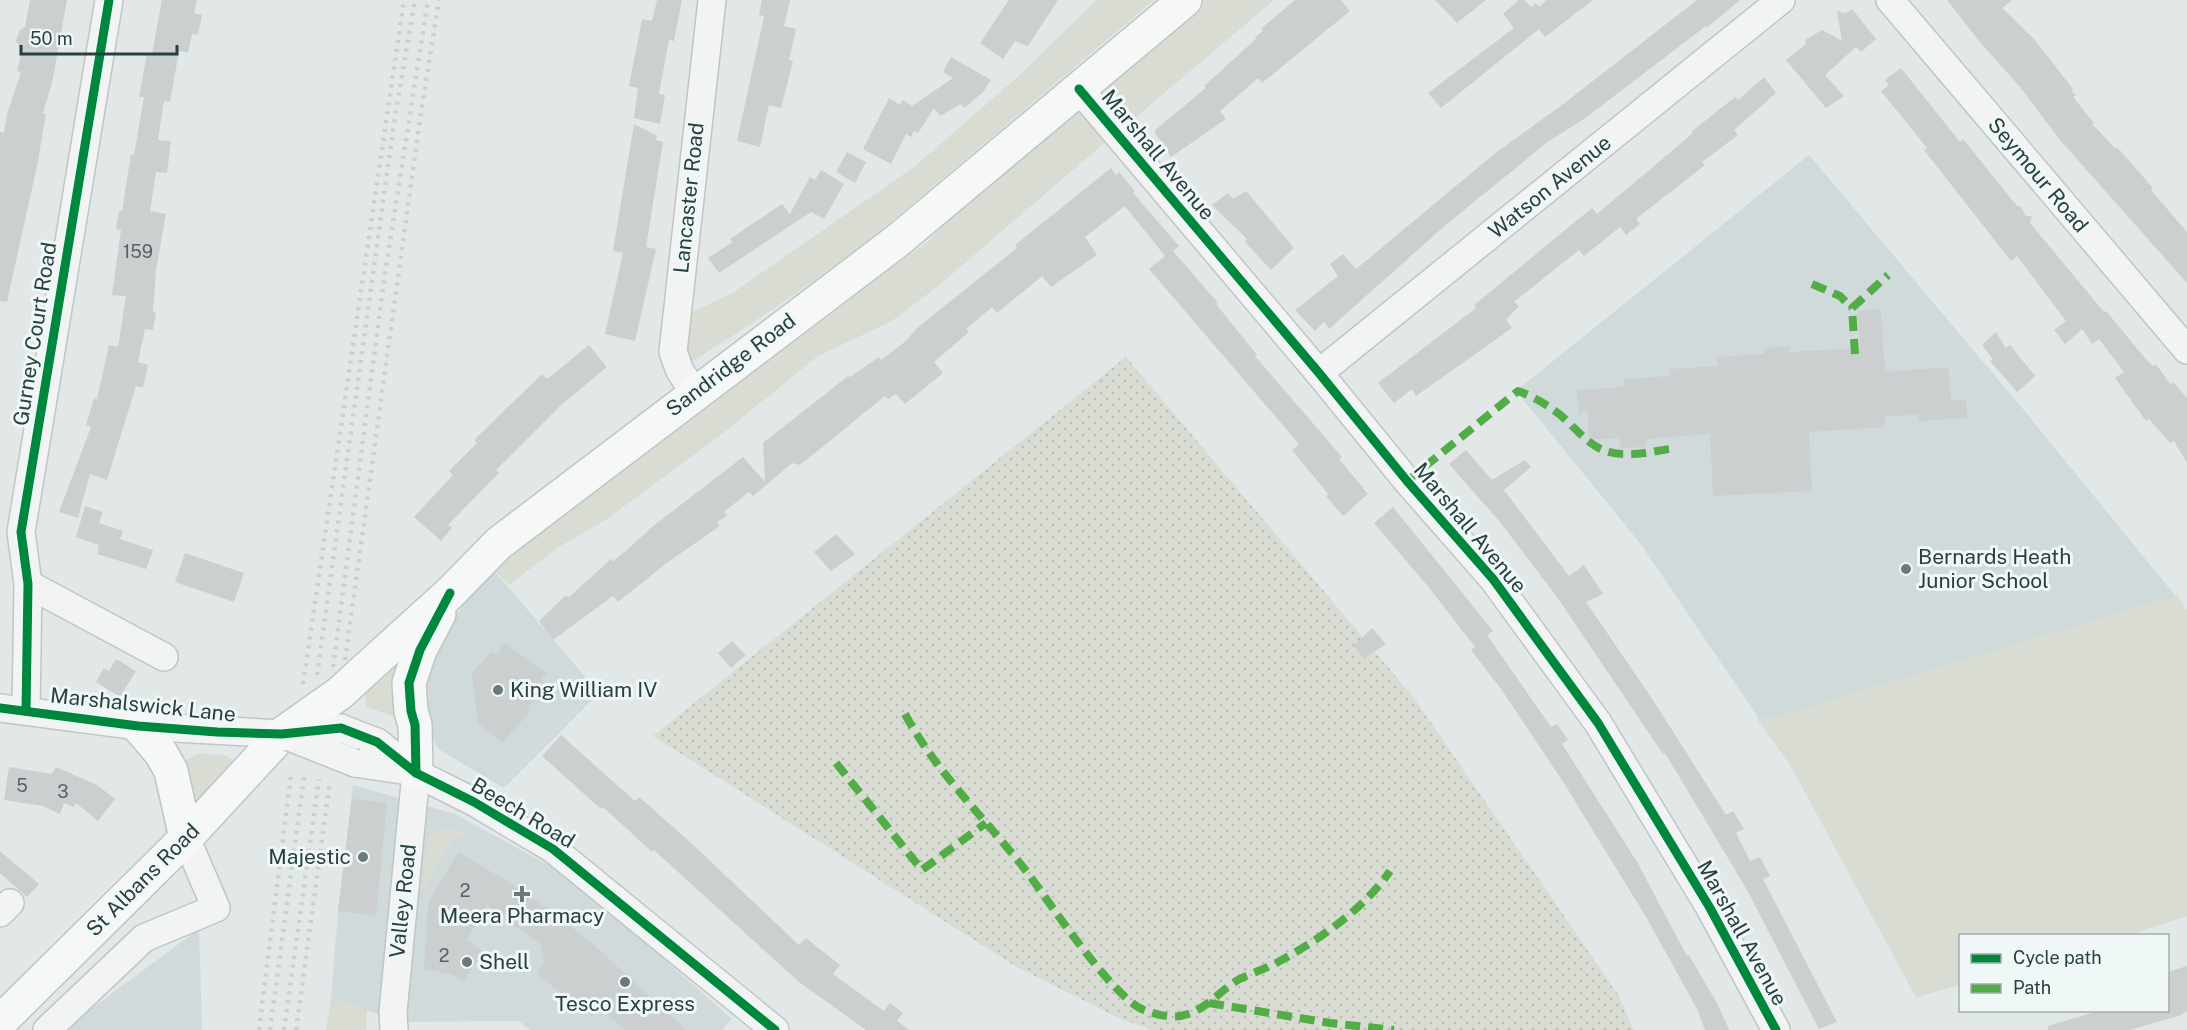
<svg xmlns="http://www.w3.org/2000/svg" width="2187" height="1030" viewBox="0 0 2187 1030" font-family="'Public Sans',sans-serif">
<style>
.built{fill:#d0dada}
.green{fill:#d9dcd2}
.garden{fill:url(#garden-dots)}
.building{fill:#cbcfcf}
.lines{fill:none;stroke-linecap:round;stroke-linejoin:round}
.minor-casing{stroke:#c0c5c5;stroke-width:30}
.major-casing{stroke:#bfc5c5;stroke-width:36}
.minor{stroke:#f2f4f4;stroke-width:27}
.major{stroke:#f6f7f7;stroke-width:33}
.rail{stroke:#cbcfd0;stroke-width:4.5;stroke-dasharray:3 6;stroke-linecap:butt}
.minor-bridge-casing{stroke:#c0c5c5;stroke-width:30;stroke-linecap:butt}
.major-bridge-casing{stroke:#bfc5c5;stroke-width:36;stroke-linecap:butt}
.minor-bridge{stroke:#f2f4f4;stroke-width:27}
.major-bridge{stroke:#f6f7f7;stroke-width:33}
.quiet{stroke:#53ad46;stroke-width:8;stroke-dasharray:15 8;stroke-linecap:butt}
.cycleway-casing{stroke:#f0f7f7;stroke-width:13}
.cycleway{stroke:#00873e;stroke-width:9}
.poi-dot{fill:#6a7a7b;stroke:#f0f7f7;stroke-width:2}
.labels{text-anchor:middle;stroke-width:6;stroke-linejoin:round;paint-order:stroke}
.number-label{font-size:18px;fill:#526465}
.street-label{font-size:21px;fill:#294041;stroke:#f0f7f7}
.poi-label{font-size:21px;fill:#294041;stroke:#f0f7f7;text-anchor:start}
</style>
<defs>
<pattern id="garden-dots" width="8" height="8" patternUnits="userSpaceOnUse" patternTransform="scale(1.5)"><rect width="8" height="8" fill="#d9dcd2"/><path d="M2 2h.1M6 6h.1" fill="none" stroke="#babeb6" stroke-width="1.8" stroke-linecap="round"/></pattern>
</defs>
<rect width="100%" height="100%" fill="#e2e7e7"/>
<g class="built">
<path d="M1809,155L2027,414L2187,610V916L2128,935L1960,936V985L1916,997L1791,766L1640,543L1516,391Z"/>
<path d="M490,566L599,693L504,788L438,749L418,707L437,643Z"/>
<path d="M353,785L455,814L572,878L732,1019L722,1030H530L519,1021L402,1022L331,998L338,911Z"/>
<path d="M199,929L202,1030H64L68,1026Z"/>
</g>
<g class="green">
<path d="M1096,0H1154L866,243L775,308L686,366V315L731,294L914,167L1022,73Z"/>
<path d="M1197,0H1274L1123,128L1088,91Z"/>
<path d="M1079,89L1117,132L937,287L892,321L818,356L717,438L604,521L557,548L509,585L493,569L699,400L929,241L998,166Z"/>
<path d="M2177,595L2187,610V916L2128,935L1960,936V985L1916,997L1791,766L1757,719L1775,717Z"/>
<path d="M397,658L406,662L405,720L366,707L365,690Z"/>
<path d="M200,753L227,756L238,765L191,805L179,764Z"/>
<path d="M449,827L471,836L455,838L450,844L422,891L427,839L441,828Z"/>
<path d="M331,998L367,1010L366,1030H326Z"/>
</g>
<path class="garden" d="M1126,357L1414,698L1617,993L1634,1030H1153L1123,1020L1015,966L653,736Z"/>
<g class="building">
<path d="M30,0H67L52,83L43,113L46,114L37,166L7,302L0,301V132L4,133L7,114L21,72L17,71L22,50L16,41L20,30L25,27Z"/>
<path d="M162,0H197L194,13L202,15L198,35L192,34L188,53L179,51L170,102L164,101L158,140L171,141L167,173L156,172L150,211L166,214L156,270L153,312L156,313L153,330L145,329L138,362L148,365L143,388L136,386L107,480L90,474L78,518L59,512L91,427L86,425L94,398L97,399L109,345L118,347L126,296L112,295L121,230L116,229L119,211H122L131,154L134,155L144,97H139L147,53L152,54Z"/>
<path d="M657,0H682L674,41L669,40L659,94L665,95L660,124L634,118L638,88L629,86L642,19L652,21Z"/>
<path d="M762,0H790L784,26L796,29L789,60L793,61L781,108L769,105L760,147L737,141L764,16L759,15Z"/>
<path d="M1009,0H1058L1028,46L1015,41L1003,59L980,43Z"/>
<path d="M1295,0H1341L1350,11L1262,83L1258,78L1220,111L1226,119L1171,157L1154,131L1206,88L1204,86L1256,39L1255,37L1263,31L1261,29Z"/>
<path d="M1435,0H1486L1457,23Z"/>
<path d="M1519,0H1524L1531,7L1536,3L1539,7L1547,0H1593L1545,37L1539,29L1441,108L1428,93L1514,28L1503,14Z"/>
<path d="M1697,0H1740L1708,27L1706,26L1584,119L1549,141L1448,223L1329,329L1324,322L1315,331L1295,310L1338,276L1330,264L1343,254L1356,269L1494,154L1562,105Z"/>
<path d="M1947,0H2012L2002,8L2034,39L2073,89L2071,90L2076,95L2073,97L2094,123L2092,124L2116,149L2117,147L2153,188L2151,190L2187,232V283L2060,140L2020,87L1979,41Z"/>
<path d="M1852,9L1876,39L1861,52L1856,47L1825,75L1844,96L1826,108L1786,60L1806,44L1805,40L1822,30L1842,41L1837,11L1846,13Z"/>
<path d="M951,57L991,80L983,92L964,108L961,104L940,116L934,108L918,133L914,131L911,137L906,134L891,164L863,149L889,98L900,105L903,100L912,106L953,78L943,72Z"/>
<path d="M1901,68L1960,142L1963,139L2017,206L2021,207L2026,216H2032L2030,223L2104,312L2106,311L2144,357L2153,366L2156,364L2170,384L2173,382L2187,398V463L2174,441L2170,443L2149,419L2146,421L2115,378L2124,372L2099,339L2092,344L2082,329L2065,344L2054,330L2066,321L2017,256L2011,261L1924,150L1927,148L1881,91L1889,85L1885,80Z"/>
<path d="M1764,77L1776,93L1734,130L1738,135L1702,162L1705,165L1636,219L1640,224L1626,235L1620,227L1584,256L1579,250L1514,302L1519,306L1506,320L1512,328L1416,396L1412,389L1394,403L1378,383L1476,308L1474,305L1592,208L1597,214L1693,133L1691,132L1735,97L1738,100Z"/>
<path d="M634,124L657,136L656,140L663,142L646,247L656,249L635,341L605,334L623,253L613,251Z"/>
<path d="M847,152L866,162L855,183L836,172Z"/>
<path d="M1111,168L1116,175L1119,172L1135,191L1133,193L1179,246L1173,251L1218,303L1216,304L1257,355L1255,356L1342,457L1339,459L1368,494L1343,516L1326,496L1328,494L1292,450L1299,444L1149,269L1165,256L1125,206L1085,237L1097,255L1051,287L1042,276L997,313L992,307L966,329L969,332L934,362L943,373L905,404L896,394L888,399L885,396L800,465L792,463L753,496L749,492L724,512L727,516L717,522L720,526L668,562L618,602L613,596L553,640L539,621L565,596L569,597L611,559L613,561L627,550L652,527L743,457L765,482L763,443L848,376L850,377L879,357L881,360L906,341L917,328L1017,248L1015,245Z"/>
<path d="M821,170L844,184L824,219L811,212L719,273L708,258L733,242L730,239L782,204L790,214L810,177L815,180Z"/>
<path d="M1246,191L1294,248L1271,270L1245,242L1247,239L1212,205L1228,193L1233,199Z"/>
<path d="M1881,309L1885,372L1948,367L1951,401L1966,399L1967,418L1919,421L1918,415L1885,416L1884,427L1809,432L1812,491L1713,496L1710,434L1646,439V447L1620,448L1619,438L1589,440L1587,409L1579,416L1577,390L1625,387L1624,379L1670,376L1669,369L1717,366L1716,357L1764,354V348L1790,346V352L1860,348L1857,311Z"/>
<path d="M1996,332L2006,348L2010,345L2035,376L2017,392L1990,361L1993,359L1982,345Z"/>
<path d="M589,345L607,367L562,404L496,470L499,473L448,525L452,528L441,541L414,517L453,475L449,471L477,443L474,440L542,374L547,379Z"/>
<path d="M1466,450L1492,480L1525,460L1531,467L1504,490L1569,576L1584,565L1603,594L1586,602L1653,700L1726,815L1733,811L1744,829L1736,833L1750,861L1760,857L1770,876L1763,879L1837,1022L1819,1029L1746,888L1665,753L1663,754L1557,597L1500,522L1449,464Z"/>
<path d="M85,506L103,512L99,523L123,531L120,539L153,550L146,569L97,554L99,545L76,537Z"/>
<path d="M1393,507L1493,631L1487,635L1551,727L1557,724L1568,740L1562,744L1637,862L1687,956L1689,955L1717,1003L1729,1030H1705L1697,1009L1646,917L1562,780L1501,689L1471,650L1475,647L1430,589L1374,523Z"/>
<path d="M836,534L855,554L831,571L814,552Z"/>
<path d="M185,553L244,573L234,602L175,582Z"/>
<path d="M1372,628L1386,644L1364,658L1353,646Z"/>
<path d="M732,641L746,655L731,668L718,653Z"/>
<path d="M505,643L547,674L541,678L546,683L528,708L529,713L502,743L478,723L472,673L491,652L497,654Z"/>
<path d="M116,659L136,671L120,697L96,682L104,668L109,671Z"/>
<path d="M561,735L635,801L639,797L688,840L799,945L806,938L840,965L833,974L884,1011L890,1003L903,1013L897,1021L910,1030H866L799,982L654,850L652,852L603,807L601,809L542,756Z"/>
<path d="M9,767L52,774L56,767L97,785L115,799L98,821L76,803L74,807L64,803L60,814L43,806L4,800Z"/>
<path d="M352,799L387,803L376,916L338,911Z"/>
<path d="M0,851L39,884L27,897L0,873Z"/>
<path d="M458,852L510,883L564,921L594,945L686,1030H625L599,1007L592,1016L582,1007L579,1009L537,973L544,963L541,945L487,905L467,940L482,951L464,981L451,974L424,969L428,903Z"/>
<path d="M2187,966V1011L2181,1015L2130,1030H2048V1026L2098,1011H2168V972Z"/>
</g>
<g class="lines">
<g class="minor-casing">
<g id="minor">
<path d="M1890,0L2187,350"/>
<path d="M1079,89L1319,373L1407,481L1493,579L1598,723L1710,908L1776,1030"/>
<path d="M1319,373L1781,0"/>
<path d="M694,392L680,371L673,352L712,0"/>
<path d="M28,584L164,657"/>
<path d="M0,708L138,726L282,734"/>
<path d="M26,711L28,584L21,532L109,0"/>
<path d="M358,735L377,742L416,773L474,802L553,849L775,1030"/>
<path d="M355,763L415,772"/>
<path d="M0,913L10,903"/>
<path d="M47,1030L144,938L216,908L186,838"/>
<path d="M394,1030L393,1012L416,773"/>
</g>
</g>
<g class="major-casing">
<g id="major">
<path d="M365,670L450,593L499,543L897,241L1185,0"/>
<path d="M138,726L161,753L171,771L186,838"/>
<path d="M416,773L415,725L411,711L409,683L420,650L439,614"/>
<path d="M0,1022L186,838L282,734"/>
</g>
</g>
<use href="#minor" class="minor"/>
<use href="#major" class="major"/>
<g class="rail">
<path d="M345,660L420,119L439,0"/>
<path d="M333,667L385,273L428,0"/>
<path d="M317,675L395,116L415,0"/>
<path d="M303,684L404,0"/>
<path d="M259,1030L291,775"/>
<path d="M270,1030L304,777"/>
<path d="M284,1030L319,779"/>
<path d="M296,1030L330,781"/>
</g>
<g class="minor-bridge-casing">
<g id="minor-bridge">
<path d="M282,734L355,763"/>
<path d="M286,734L341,728L358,735"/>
</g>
</g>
<g class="major-bridge-casing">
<path id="major-bridge" d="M282,734L340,693L365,670"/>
</g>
<use href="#minor-bridge" class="minor-bridge"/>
<use href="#major-bridge" class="major-bridge"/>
<g class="quiet">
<path d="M1812,284L1840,296L1852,308"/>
<path d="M1855,354L1852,308L1888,275"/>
<path d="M1407,481L1518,391C1535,397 1553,408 1566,420C1584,437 1596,454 1624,454C1639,455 1655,451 1670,449"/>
<path d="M905,714C937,774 989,822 1030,876C1051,905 1114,999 1144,1010C1155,1014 1168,1018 1180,1016C1202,1013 1216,995 1233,983C1247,974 1264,970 1278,962C1319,940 1364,909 1390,871"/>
<path d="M836,763L922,870L986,823"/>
<path d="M1209,1003L1330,1023L1394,1030"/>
</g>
<g class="cycleway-casing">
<g id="cycleway">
<path d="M1079,89L1319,373L1407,481L1493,579L1598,723L1710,908L1776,1030"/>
<path d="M0,708L138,726L217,732L282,734L341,728L364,737L377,742L416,773L474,802L553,849L775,1030"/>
<path d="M26,711L28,584L21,532L109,0"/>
<path d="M416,773L415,725L411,711L409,683L420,650L450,593"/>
</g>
</g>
<use href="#cycleway" class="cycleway"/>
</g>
<g class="poi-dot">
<circle cx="1906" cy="569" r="6"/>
<circle cx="498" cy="690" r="6"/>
<circle cx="363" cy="857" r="6"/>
<path d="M519 885h6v6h6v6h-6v6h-6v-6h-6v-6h6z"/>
<circle cx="467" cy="962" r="6"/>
<circle cx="625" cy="982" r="6"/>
</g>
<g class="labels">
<g class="number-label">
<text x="138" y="258">159</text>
<text x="22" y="792">5</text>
<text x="63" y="798">3</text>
<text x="465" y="897">2</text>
<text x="444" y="962">2</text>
</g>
<g class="street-label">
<text transform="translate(1158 155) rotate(50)" y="7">Marshall Avenue</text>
<text transform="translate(2038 175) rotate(50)" y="7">Seymour Road</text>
<text transform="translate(1550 187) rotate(-39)" y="7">Watson Avenue</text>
<text transform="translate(689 198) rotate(-84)" y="7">Lancaster Road</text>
<text transform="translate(35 334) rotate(-81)" y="7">Gurney Court Road</text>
<text transform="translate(731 365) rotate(-37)" y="7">Sandridge Road</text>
<text transform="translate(1470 528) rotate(50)" y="7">Marshall Avenue</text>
<text transform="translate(143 705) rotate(6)" y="7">Marshalswick Lane</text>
<text transform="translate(523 813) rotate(31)" y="7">Beech Road</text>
<text transform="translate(143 880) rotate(-45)" y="7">St Albans Road</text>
<text transform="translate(403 901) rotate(-84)" y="7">Valley Road</text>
<text transform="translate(1742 933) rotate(61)" y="7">Marshall Avenue</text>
</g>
<g class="poi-label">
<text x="1918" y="564">Bernards Heath<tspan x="1918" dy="24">Junior School</tspan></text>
<text x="510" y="697">King William IV</text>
<text x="351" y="864" text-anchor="end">Majestic</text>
<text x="522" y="923" text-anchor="middle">Meera Pharmacy</text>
<text x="479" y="969">Shell</text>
<text x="625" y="1011" text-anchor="middle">Tesco Express</text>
</g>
</g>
<rect x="1959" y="934" width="210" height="78" fill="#f0f7f7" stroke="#a0aeae" stroke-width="1.5"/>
<rect x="1971" y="954" width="30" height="9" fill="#00873e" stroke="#a0aeae" stroke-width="1.5"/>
<text x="2013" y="964" font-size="18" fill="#294041">Cycle path</text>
<rect x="1971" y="984" width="30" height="9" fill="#53ad46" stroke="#a0aeae" stroke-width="1.5"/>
<text x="2013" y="994" font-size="18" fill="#294041">Path</text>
<path d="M21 45v9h156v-9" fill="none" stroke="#294041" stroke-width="3"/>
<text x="30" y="45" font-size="18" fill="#294041" stroke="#f0f7f7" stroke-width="4.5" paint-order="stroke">50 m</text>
</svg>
